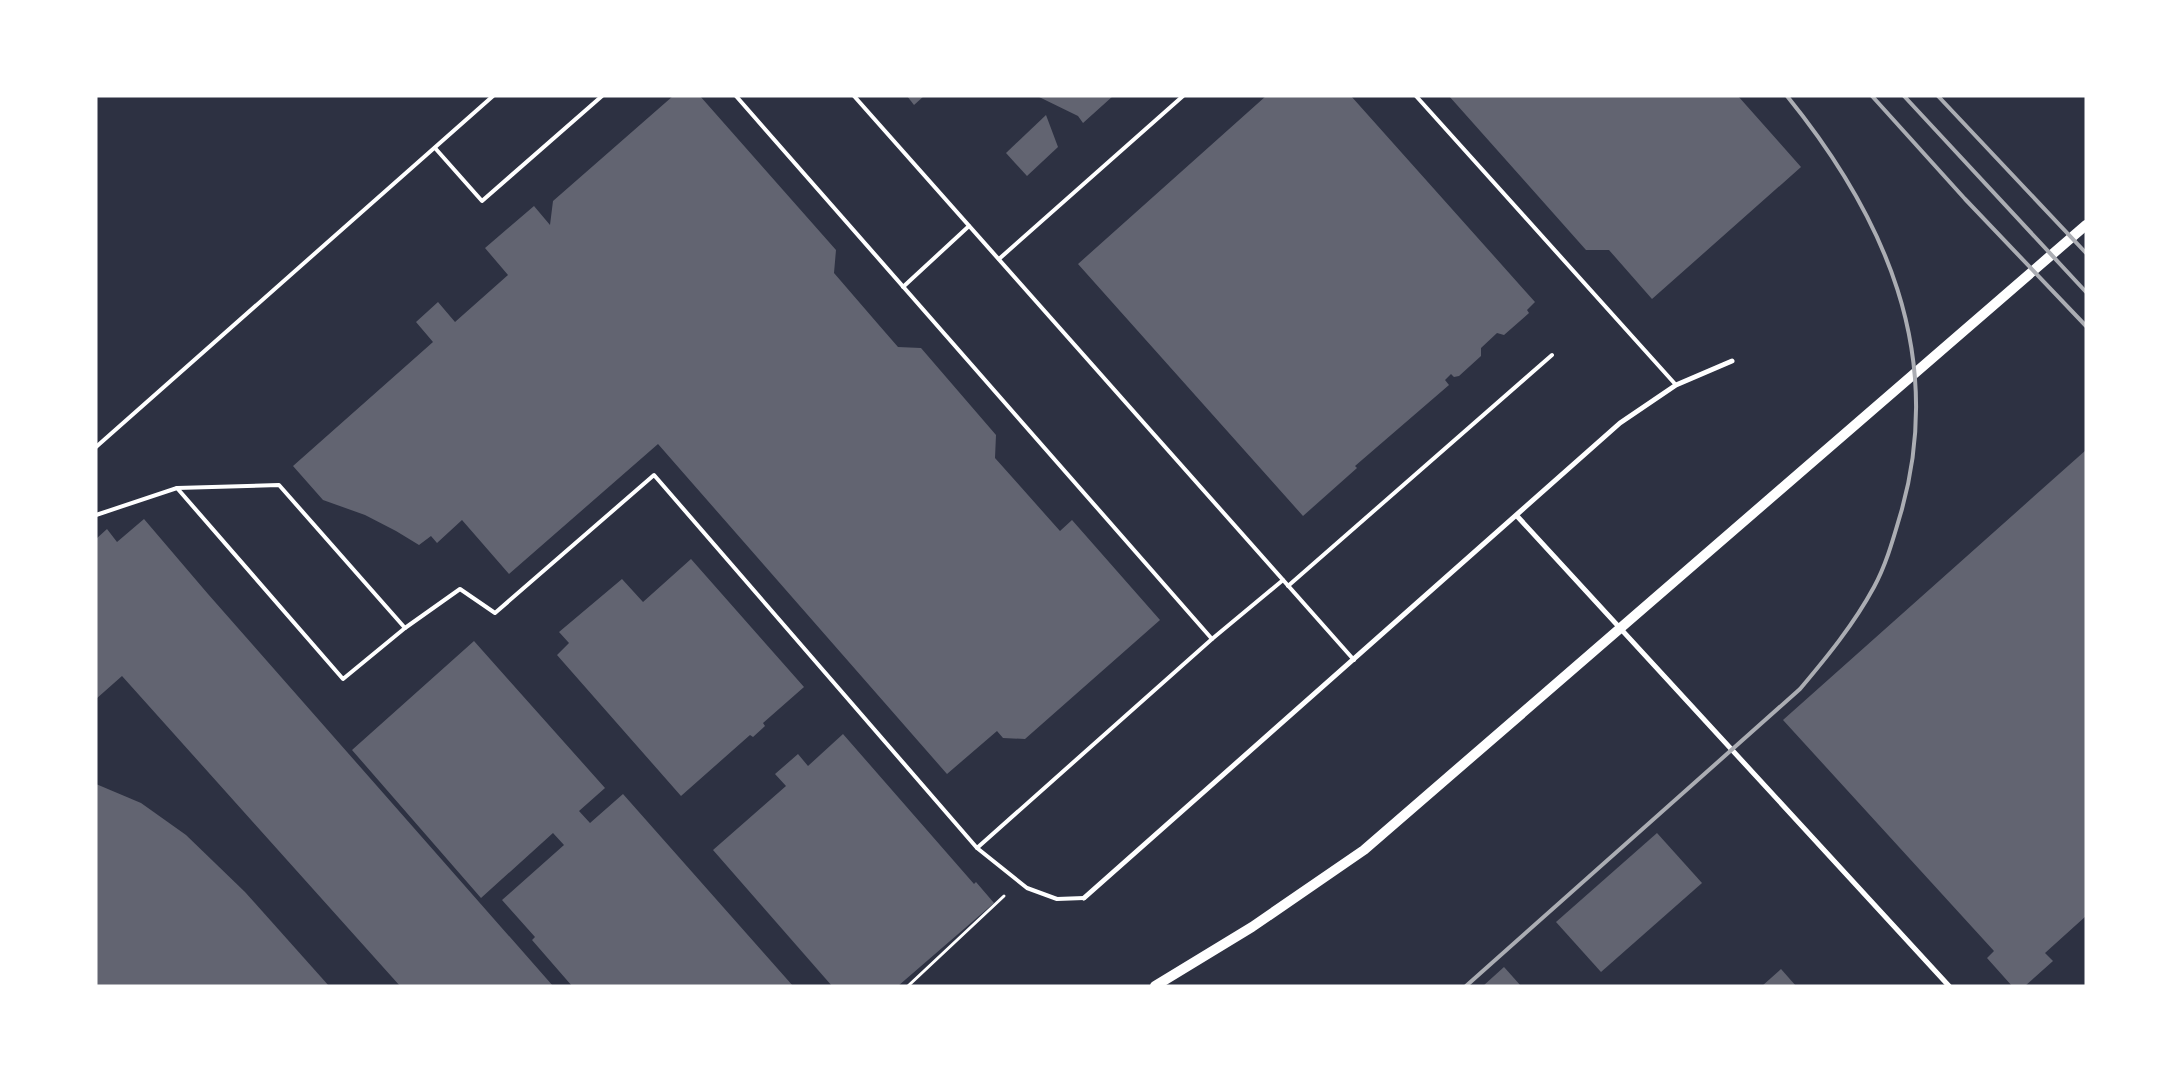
<svg xmlns="http://www.w3.org/2000/svg" width="2182" height="1082" viewBox="0 0 2182 1082" font-family="Cabin,sans-serif">
<style>
.building{fill:#626471}
.lines{fill:none;stroke-linecap:round;stroke-linejoin:round}
.path{stroke:#fff;stroke-width:3}
.service{stroke:#fff;stroke-width:4}
.minor{stroke:#fff;stroke-width:5}
.secondary{stroke:#fff;stroke-width:10}
.rail{stroke:#abadb3;stroke-width:4}
</style>
<rect width="100%" height="100%" fill="#2d3142"/>
<g class="building">
<path d="M673,96H700L836,250L834,273L878,324L898,347L921,348L996,435L995,458L1060,531L1072,520L1160,620L1025,739L1003,738L997,731L947,774L658,444L509,574L462,520L437,543L431,536L419,545L396,531L365,515L323,500L293,466L433,342L416,322L438,302L455,322L508,275L485,248L534,206L550,225L553,201Z"/>
<path d="M907,96H924L914,105Z"/>
<path d="M1037,96H1113L1083,123L1078,116Z"/>
<path d="M1266,96H1351L1535,302L1527,310L1529,313L1504,335L1497,333L1481,348V356L1459,376L1454,377L1451,374L1445,380L1449,385L1355,466L1357,468L1303,516L1078,264Z"/>
<path d="M1449,96H1738L1801,167L1652,299L1609,250H1586Z"/>
<path d="M1046,115L1058,147L1027,176L1006,153Z"/>
<path d="M2086,450V916L2045,953L2053,961L2025,986H2012L1987,958L1994,951L1783,720Z"/>
<path d="M144,519L208,594L553,986H400L122,676L96,699V539L107,529L117,542Z"/>
<path d="M691,559L804,687L763,723L765,726L753,737L750,735L681,796L557,655L569,643L559,632L622,579L643,602Z"/>
<path d="M474,641L605,788L579,811L590,823L623,794L793,986H572L532,940L535,937L502,900L564,845L553,833L481,898L352,750Z"/>
<path d="M843,734L974,884L976,882L994,903L898,986H832L713,850L786,786L775,774L798,754L808,766Z"/>
<path d="M96,784L141,803L186,835L245,892L329,986H96Z"/>
<path d="M1657,833L1702,883L1601,972L1556,922Z"/>
<path d="M1504,967L1521,986H1483Z"/>
<path d="M1781,969L1796,986H1762Z"/>
</g>
<g class="lines">
<path class="path" d="M908,986L1004,896"/>
<g class="service">
<path d="M736,96L1212,639"/>
<path d="M854,96L1354,660"/>
<path d="M1416,96L1676,385"/>
<path d="M435,148L482,201L602,96"/>
<path d="M999,259L1183,96"/>
<path d="M903,287L969,226"/>
<path d="M96,447L493,96"/>
<path d="M177,488L343,679L405,628L460,589L495,613L654,475L977,848L1212,639L1283,580"/>
<path d="M96,515L177,488L279,485L405,628"/>
<path d="M1288,586L1552,355"/>
<path d="M977,848L1027,888L1057,899L1084,898"/>
</g>
<g class="minor">
<path d="M1517,516L1949,986"/>
<path d="M1084,898L1620,423L1676,385L1732,361"/>
</g>
<path class="secondary" d="M1155,986L1252,927L1364,850L2086,225"/>
<g class="rail">
<path d="M1872,96L1965,199L2086,326"/>
<path d="M1904,96L2086,292"/>
<path d="M1938,96L2086,253"/>
<path d="M1466,986L1800,689C1827,657 1854,624 1874,587C1887,563 1894,536 1902,509C1945,353 1885,217 1787,96"/>
</g>
</g>
<rect width="2182" height="1082" fill="none" stroke="#ffffff" stroke-width="195"/>
</svg>
